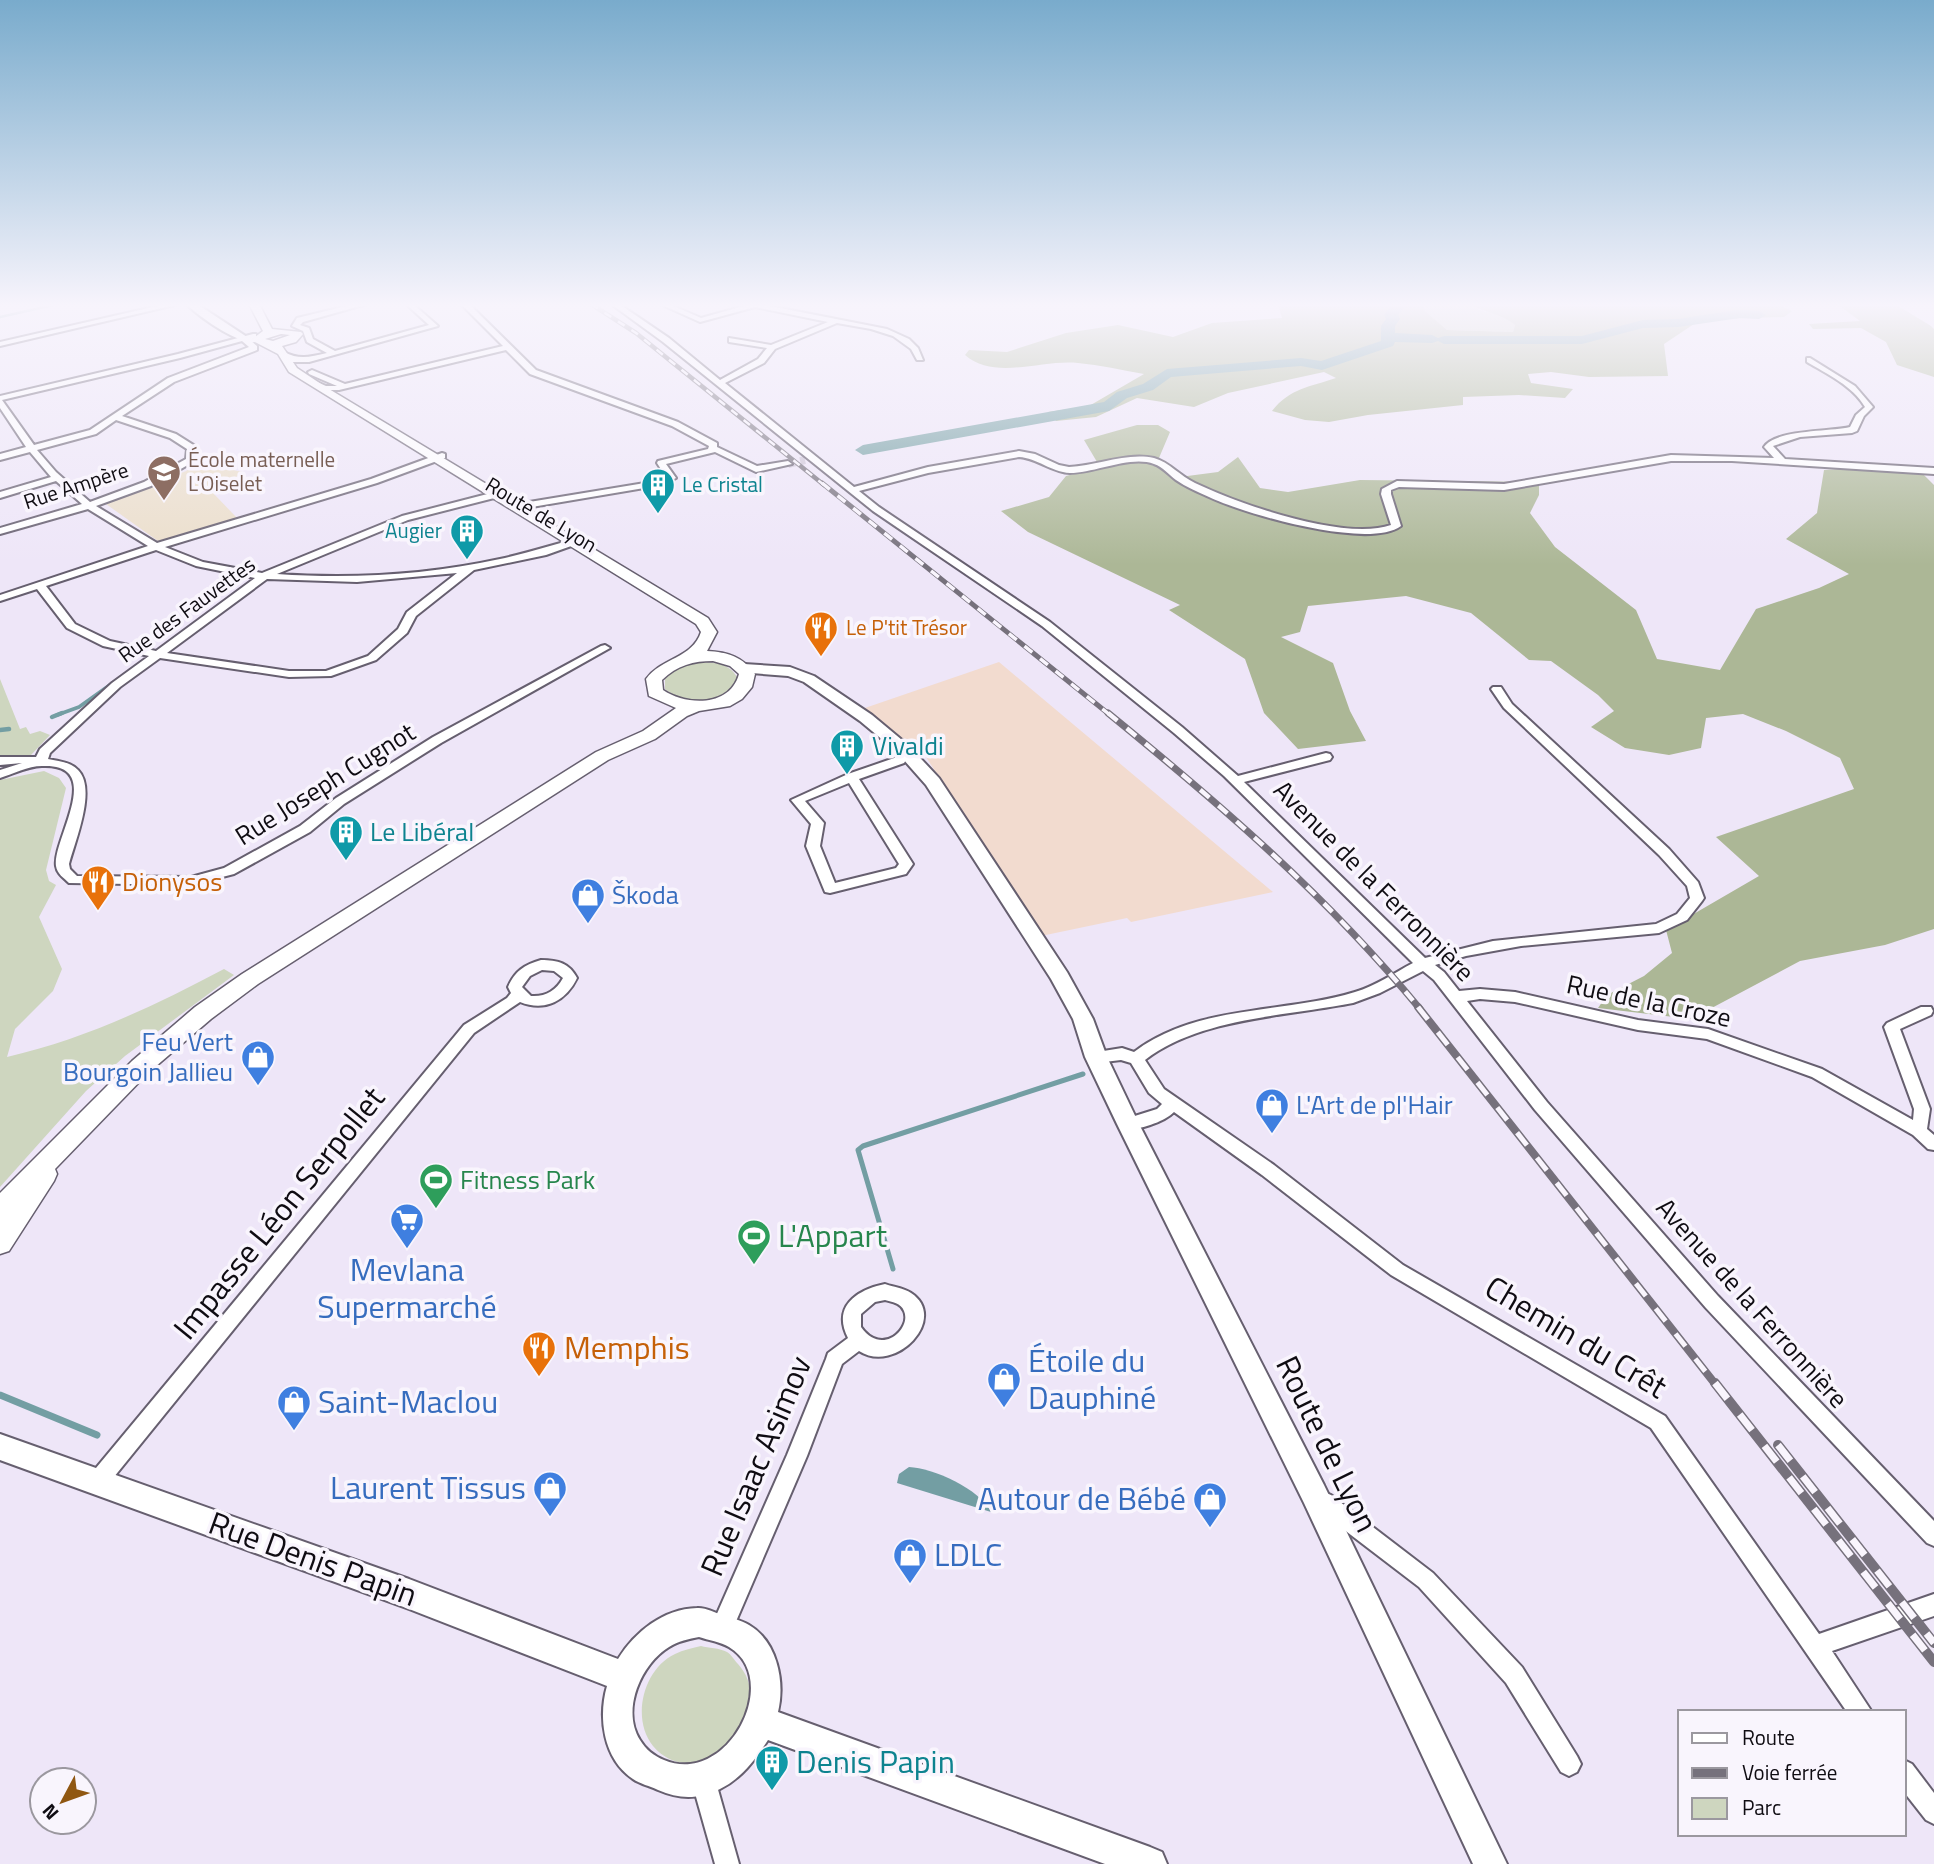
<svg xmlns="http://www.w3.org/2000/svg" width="1934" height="1864" viewBox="0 0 1934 1864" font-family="'Titillium Web',sans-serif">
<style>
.industrial{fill:#f2dbcf}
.education{fill:#ebdeca}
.green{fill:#ced6bf}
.forest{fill:#acb796}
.water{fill:#739ea3}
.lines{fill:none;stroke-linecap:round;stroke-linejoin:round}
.stream-far4{stroke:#739ea3;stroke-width:2.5}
.stream-far3{stroke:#739ea3;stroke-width:3.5}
.stream-far2{stroke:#739ea3;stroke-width:4.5}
.stream-far1{stroke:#739ea3;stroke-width:5}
.stream{stroke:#739ea3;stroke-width:7}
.river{fill:#739ea3;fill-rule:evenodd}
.street-tunnel{stroke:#cdc5d6;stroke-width:8;stroke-dasharray:8 4.5;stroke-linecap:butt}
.street-casing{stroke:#665f6f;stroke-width:4}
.secondary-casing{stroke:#665f6f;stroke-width:4}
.primary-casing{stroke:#665f6f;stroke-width:3}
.street{fill:#fff;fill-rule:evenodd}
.secondary{fill:#fff;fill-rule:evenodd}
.primary{fill:#fff;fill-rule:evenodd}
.rail-far4-casing{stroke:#76717c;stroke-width:4.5}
.rail-far3-casing{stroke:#76717c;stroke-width:5}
.rail-far2-casing{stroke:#76717c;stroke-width:7}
.rail-far1-casing{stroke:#76717c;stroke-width:8}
.rail-casing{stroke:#76717c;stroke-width:10}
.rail-far4{stroke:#f9f5fd;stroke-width:2.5;stroke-dasharray:8;stroke-linecap:butt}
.rail-far3{stroke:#f9f5fd;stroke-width:3.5;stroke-dasharray:10;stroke-linecap:butt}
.rail-far2{stroke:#f9f5fd;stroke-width:4.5;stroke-dasharray:12;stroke-linecap:butt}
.rail-far1{stroke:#f9f5fd;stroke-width:5;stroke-dasharray:16;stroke-linecap:butt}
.rail{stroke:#f9f5fd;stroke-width:7;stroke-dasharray:20;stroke-linecap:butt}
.labels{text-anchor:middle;stroke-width:7;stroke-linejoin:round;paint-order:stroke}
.far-education-label{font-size:21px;fill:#785e54;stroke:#f9f5fd;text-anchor:start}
.far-culture-label{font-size:21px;fill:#0d838f;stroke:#f9f5fd;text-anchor:start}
.far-street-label{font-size:21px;fill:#0f0c12;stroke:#f9f5fd}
.far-food-label{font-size:21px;fill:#c56008;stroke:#f9f5fd;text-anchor:start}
.culture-label{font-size:26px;fill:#0d838f;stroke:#f9f5fd;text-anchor:start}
.street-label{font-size:26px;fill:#0f0c12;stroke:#f9f5fd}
.food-label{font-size:26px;fill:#c56008;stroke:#f9f5fd;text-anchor:start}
.shop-label{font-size:26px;fill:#366cbe;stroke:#f9f5fd;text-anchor:start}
.leisure-label{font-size:26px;fill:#27864d;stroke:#f9f5fd;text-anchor:start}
.near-street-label{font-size:32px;fill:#0f0c12;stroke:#f9f5fd}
.near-leisure-label{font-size:32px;fill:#27864d;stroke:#f9f5fd;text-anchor:start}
.near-shop-label{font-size:32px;fill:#366cbe;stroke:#f9f5fd;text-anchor:start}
.near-food-label{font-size:32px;fill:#c56008;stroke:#f9f5fd;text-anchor:start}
.near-culture-label{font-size:32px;fill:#0d838f;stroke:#f9f5fd;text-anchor:start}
</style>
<rect width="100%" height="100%" fill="#eee6f8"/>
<path class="industrial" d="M999,662L1273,892L1131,922L1127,918L1041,936L926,757L862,709Z"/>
<path class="education" d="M197,463L243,472L214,494L237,518L158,541L106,504L186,471Z"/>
<g class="green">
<path d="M1423,304H1470L1481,311L1504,315L1515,325L1513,332L1447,330L1425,311Z"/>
<path d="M703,662C718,663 729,664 737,677C728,706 685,706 665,689V679C676,667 687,664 703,662Z"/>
<path d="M0,679L20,729L26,727L30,734L40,731L50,735L31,755L0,758Z"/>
<path d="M44,771L59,778L66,788L46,870L49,881L56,885L39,917L62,969L53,991L15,1029L7,1057C85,1039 154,1006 224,969L234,975L125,1056L86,1091L0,1187V780Z"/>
<path d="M701,1646C708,1648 720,1648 727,1652C731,1654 735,1661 738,1664C782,1712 699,1800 653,1746C631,1719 643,1669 675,1654C683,1650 693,1648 701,1646Z"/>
</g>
<g class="forest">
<path d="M1278,304H1423L1425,311L1447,330L1513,332L1515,325C1501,313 1485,313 1470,304H1777L1792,311L1784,317L1717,319L1694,324L1664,344L1668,376L1589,377L1551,372L1528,374L1531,383L1573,389L1565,398L1519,395L1463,397V405L1368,415L1329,422L1305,420L1272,411C1290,388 1310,387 1336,378L1324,372L1228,393L1194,407L1137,398L1096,417L1056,421L1048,412L1089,406L1144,374C1122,370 1100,365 1078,363C1042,359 995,381 965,355L969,350L1007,352L1066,333L1118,325L1173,337L1212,323L1282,318Z"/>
<path d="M1837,304H1895L1931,326L1934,329V377L1897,365L1886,342L1861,328L1813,329L1809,324L1860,321Z"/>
<path d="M1137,425H1158L1170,432L1156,465L1172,478L1218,472L1238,457L1260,488L1288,492L1360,480L1539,482V495L1530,513L1555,547L1636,610L1657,659L1720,670L1756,609L1819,588L1849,574L1786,539L1817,513L1824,470L1870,467L1921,472L1934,485V929L1885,945L1800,961L1691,1019L1598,1008L1607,995L1644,976L1672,953L1666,930L1759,876L1716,837L1854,789L1840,758L1786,731L1743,714L1706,718L1701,748L1669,755L1625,748L1591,727L1614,711L1598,695L1551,661L1529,660L1471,613L1406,596L1308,606L1300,632L1281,637L1333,663L1350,711L1366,741L1298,749L1264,713L1245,659L1169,610L1180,605L1028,532L1001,511L1049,497L1066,476L1100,467L1084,440Z"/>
</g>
<path class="water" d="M909,1467C933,1468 980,1489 991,1512L897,1483L899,1474Z"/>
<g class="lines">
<path class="stream-far4" d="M0,317L58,304"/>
<path class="stream-far3" d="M57,715L79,707L114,682"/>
<g class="stream-far2">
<path d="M52,717L62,713"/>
<path d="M0,730L9,729"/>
</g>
<path class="stream-far1" d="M893,1269L858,1150L863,1146L1083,1074"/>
<path class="stream" d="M0,1395L97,1435"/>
<path class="river" d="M1393,304H1407L1398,315L1400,319L1395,326V333L1432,335L1438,338L1444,336H1582L1643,320L1678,319L1737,310L1759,311L1766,315L1759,319L1740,318L1678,327L1643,328L1582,344H1444L1438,341L1432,343L1395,342L1393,346L1322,370L1301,366L1171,377L1153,390L1127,398L1109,411L863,455L855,450L863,445L1104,402L1117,392L1143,384L1167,369L1301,358L1321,361L1381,341V326L1386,319L1384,315Z"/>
<path class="street-tunnel" d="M788,464L805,460"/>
<g class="street-casing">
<g id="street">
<path d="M166,304H179L0,346V342Z"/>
<path d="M355,304H367L303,322L300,325L309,328L313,339L335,351L429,325L406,304H413L438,326L309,362H288L280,354L284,352C299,360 310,357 327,353L307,342L303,331L292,326L297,318Z"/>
<path d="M461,304H469L536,370L678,422L717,443V447L757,466L788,461L792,464L756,472L715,452L666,464L676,478L662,485L514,510L509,507L511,505L657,481L666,477L657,463L658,461L708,449L709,446L672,426L530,374L506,350L339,390H322L306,381L310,379L326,386H337L309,374L308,372L312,370L345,384L503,346Z"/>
<path d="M611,304H619L669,338L720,380L758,359L767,348L729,342V338L771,345L828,322L755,307L700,322L660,304H669L701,318L751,304H760L887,329L909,339L918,348L923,360H917L911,349L893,336L871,329L837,323L775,349L764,363L725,383L854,487L928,467L1019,451L1035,454L1059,465L1069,467C1096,466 1127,452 1154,458C1169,462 1180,476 1195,483C1239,504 1344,541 1391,525L1381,494L1382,489L1397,481L1504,484L1671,455L1774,458L1764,447C1776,429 1830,432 1850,427L1856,415L1865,407C1853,386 1827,374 1807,362V358H1810L1855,386L1873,407L1864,416L1857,431L1852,433L1800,437L1773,446L1785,459L1934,468V474L1732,461H1671L1504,490L1399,487L1391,490V494L1401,526C1368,550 1245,514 1209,497C1198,492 1186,487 1176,480C1169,475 1163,467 1154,464C1131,455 1095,473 1070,473C1051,472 1037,458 1019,457L928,473L859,491L879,507L1050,622L1182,727L1238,776L1326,753L1330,754L1332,757L1330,760L1244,782L1425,958L1493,941L1656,924L1677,914L1690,898L1687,886L1659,855L1504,708L1491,689L1493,687H1501L1512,704L1669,849L1698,882L1704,898L1702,901L1687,920L1659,933L1521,946L1466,956L1435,965L1444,972L1459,991L1480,989L1515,992L1638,1020L1708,1029L1822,1069L1913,1120L1914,1109L1884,1027L1887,1023L1921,1007H1931L1933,1011L1931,1015L1900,1029L1930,1109L1927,1129L1934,1135V1150L1928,1149L1913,1135L1812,1077L1707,1039L1638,1030L1515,1002L1480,999L1467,1001L1547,1102L1718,1296L1934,1521V1546L1927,1543L1706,1308L1535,1110L1434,980L1423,971L1380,993L1353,1003C1287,1016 1199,1018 1145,1060L1164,1089L1274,1165L1403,1265L1665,1416L1819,1634L1934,1594V1616L1832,1651L1872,1712H1847L1651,1428L1391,1275L1262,1175L1174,1112C1164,1122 1136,1132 1122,1128L1120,1124L1122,1120L1157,1109L1162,1104L1149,1093L1131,1063L1121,1060L1096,1063L1091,1061L1088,1057L1091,1053L1122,1048L1134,1052C1197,1004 1283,1014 1355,992C1376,986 1394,973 1413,963L1224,776L1174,733L1042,626L873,511L663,342Z"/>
<path d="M253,334H256V338L249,339L257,346V350L174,382L122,416L176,434L195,446L193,462L151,486L96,506L157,543L371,479L442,453L445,454V458L377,483L165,547L203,562L262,573L402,516L503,490L508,493L506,495L408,520L277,574C352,579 427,575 500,559C528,553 555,544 583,537L588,540L546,555L474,570L416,616L407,633L376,660L331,676L289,677L160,658L120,687L50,753L48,759C58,761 71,762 78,770C97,789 75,841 69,864L70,869L77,876L191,877L224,868L300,826L336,798L433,737L601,646L605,645L610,648L441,743L344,804L310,832L234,874L191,885L69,883C64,878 57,874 56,866C52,840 107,763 42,766C28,766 13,774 0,778V770L22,763L0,765V757H36L40,749L112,683L149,656L103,646L67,628L37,589L0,601V595L148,546L88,509L0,534V528L82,504L56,481L0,498V492L51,477L30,452L0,460V454L26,447L0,408V396L178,354ZM242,341L249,347L168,378L90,430L34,445L2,400L180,358ZM116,420L170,438L187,449L186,459L144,482L90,502L56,472L37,450L96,434ZM156,550L196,566L255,578L156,651L110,641L75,624L46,586ZM457,573L407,612L398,629L368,656L326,671H289L167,653L267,579L357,582Z"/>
<path d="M900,756L904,757L906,760L904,763L859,779L913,864L906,874L830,893L825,892L806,846L811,824L791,800L848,774ZM849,783L899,864L896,868L835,883L820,846L824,823L805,801Z"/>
<path d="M541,960C558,960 569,963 577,978C566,1001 545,1012 520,1002L474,1033L105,1488L98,1491L91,1488L88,1481L91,1474L464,1025L507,998L511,993L508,987C515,971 524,965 541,960ZM542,970L554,971L563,978C556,991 545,997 531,996L522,987L530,976Z"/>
<path d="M885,1284C893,1287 904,1288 911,1293C949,1318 896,1375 859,1351L842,1364L807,1456L731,1633L723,1636L715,1633L712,1625L787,1455L826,1359L828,1353L848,1338C832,1307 856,1290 885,1284ZM885,1300C892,1302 901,1303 904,1311C912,1328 882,1357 861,1327V1314L875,1302Z"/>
<path d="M1324,1492L1331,1495L1433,1573L1522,1667L1577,1756L1581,1764L1577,1772L1569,1776L1561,1772L1506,1683L1419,1587L1317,1509L1314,1502L1317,1495Z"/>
<path d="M1904,1760L1912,1764L1934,1793V1824L1926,1820L1904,1792Z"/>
<path d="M703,1767L711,1771L715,1779L739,1864H715L691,1779L695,1771Z"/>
</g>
</g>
<g class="secondary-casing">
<g id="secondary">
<path d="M186,304H197L247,337L262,340C245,351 200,317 186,304Z"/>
<path d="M744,664L790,667L814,676L872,715L908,745L939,778L1067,972L1093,1019L1107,1057L1139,1124L1324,1485L1507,1864H1473L1304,1503L1117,1124L1085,1057L1073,1019L1051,979L926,785L896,751L860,721L804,682L788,676L739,672L736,669L739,666Z"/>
<path d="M0,1434L409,1579L618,1659C635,1632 663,1609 697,1608C705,1607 715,1613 723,1615C731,1618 741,1620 749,1625C778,1642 785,1683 778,1712L1150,1847L1162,1852L1167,1864H1105L768,1740C755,1760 742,1778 720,1789C697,1800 679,1799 658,1790C650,1786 640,1784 633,1779C603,1759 598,1717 607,1686L409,1609L0,1460ZM699,1637C708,1640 721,1642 729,1647C783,1679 728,1787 664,1760C654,1756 646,1750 640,1740C621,1710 641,1664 669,1647C678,1641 689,1639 699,1637Z"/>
</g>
</g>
<g class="primary-casing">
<path id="primary" d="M249,304H259L272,329L301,332L303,334L296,342L282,346L297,368L324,386L708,618L717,632L707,651C728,652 743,657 755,674L752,687L742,699L730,706L699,711L687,716L655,739L608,760L258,984L211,1019L148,1073L55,1169L57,1174L54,1181L9,1251L0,1254V1193L132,1061L195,1007L242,974L596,752L643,731L676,708L649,696L646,679C661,658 693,658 701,632L696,624L289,372L278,354L251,340L263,331ZM281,334L290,335L273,341L265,339ZM713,661L730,666L739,674C730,707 687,706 663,690L662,680C677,665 694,661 713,661Z"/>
</g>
<use href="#street" class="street"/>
<use href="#secondary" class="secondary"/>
<use href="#primary" class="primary"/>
<g class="rail-far4-casing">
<path id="rail-far4" d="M591,304L636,333L824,485"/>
</g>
<g class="rail-far3-casing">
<path id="rail-far3" d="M822,483L1110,715"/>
</g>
<g class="rail-far2-casing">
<path id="rail-far2" d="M1108,713C1221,805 1327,896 1420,1009"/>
</g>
<g class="rail-far1-casing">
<path id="rail-far1" d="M1418,1007L1716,1385"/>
</g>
<g class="rail-casing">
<g id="rail">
<path d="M1715,1383L1934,1662"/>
<path d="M1778,1445L1934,1643"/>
</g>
</g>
<use href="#rail-far4" class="rail-far4"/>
<use href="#rail-far3" class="rail-far3"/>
<use href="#rail-far2" class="rail-far2"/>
<use href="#rail-far1" class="rail-far1"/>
<use href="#rail" class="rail"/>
</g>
<linearGradient id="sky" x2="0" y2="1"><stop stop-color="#79abcc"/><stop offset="0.54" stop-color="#f7f4fc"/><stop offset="1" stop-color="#f7f4fc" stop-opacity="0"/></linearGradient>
<rect width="1934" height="565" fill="url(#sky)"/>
<defs>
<g id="school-pin" transform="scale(1.75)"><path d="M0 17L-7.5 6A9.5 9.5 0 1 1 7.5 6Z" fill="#8d6e63" stroke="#f9f5fd"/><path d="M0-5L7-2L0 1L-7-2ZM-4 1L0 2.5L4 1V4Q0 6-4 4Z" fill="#fff"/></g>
<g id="building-pin" transform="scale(1.75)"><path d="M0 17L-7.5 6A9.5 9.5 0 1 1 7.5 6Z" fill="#0f9aa8" stroke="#f9f5fd"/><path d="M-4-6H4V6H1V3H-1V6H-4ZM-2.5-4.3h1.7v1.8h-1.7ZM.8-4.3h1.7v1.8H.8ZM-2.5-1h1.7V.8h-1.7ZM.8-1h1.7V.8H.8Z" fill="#fff"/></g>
<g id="restaurant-pin" transform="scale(1.75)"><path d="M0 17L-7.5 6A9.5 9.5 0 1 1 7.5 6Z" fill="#e8710a" stroke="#f9f5fd"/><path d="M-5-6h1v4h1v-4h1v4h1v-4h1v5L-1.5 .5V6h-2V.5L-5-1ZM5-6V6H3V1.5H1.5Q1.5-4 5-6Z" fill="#fff"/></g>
<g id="shop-pin" transform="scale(1.75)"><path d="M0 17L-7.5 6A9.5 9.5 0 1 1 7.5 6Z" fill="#3f7fe0" stroke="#f9f5fd"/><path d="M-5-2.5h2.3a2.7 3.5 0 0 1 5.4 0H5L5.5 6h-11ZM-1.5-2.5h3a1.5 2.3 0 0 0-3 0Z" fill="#fff"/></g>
<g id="stadium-pin" transform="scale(1.75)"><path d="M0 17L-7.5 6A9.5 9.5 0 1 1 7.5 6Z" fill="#2e9e5b" stroke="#f9f5fd"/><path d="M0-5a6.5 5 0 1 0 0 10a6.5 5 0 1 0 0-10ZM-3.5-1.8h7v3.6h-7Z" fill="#fff"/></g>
<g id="supermarket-pin" transform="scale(1.75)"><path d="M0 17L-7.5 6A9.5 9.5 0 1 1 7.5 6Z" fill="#3f7fe0" stroke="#f9f5fd"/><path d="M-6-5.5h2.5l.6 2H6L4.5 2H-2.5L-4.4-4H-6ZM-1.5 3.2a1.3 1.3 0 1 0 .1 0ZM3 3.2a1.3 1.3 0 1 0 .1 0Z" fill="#fff"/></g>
</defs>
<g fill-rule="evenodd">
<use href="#school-pin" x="164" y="472"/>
<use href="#building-pin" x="658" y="485"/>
<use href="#building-pin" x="467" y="531"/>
<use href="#restaurant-pin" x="821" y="628"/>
<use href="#building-pin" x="847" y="746"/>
<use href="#building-pin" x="346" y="832"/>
<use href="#restaurant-pin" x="98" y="882"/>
<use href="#shop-pin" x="588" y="895"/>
<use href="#shop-pin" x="258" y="1057"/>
<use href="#shop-pin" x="1272" y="1105"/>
<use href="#stadium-pin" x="436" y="1180"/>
<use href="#supermarket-pin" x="407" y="1220"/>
<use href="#stadium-pin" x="754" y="1236"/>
<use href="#restaurant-pin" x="539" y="1348"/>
<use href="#shop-pin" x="1004" y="1379"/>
<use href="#shop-pin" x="294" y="1402"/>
<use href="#shop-pin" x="550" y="1488"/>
<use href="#shop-pin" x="1210" y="1499"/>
<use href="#shop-pin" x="910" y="1555"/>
<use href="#building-pin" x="772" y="1762"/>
</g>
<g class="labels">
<g class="far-education-label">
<text x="188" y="467">École maternelle<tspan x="188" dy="24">L'Oiselet</tspan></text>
</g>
<g class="far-culture-label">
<text x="682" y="492">Le Cristal</text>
<text x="442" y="538" text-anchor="end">Augier</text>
</g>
<g class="far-street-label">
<text transform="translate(76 486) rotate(-18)" y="7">Rue Ampère</text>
<text transform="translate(541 515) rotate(31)" y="7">Route de Lyon</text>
<text transform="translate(187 610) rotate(-36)" y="7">Rue des Fauvettes</text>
</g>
<g class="far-food-label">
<text x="846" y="635">Le P'tit Trésor</text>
</g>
<g class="culture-label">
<text x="872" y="755">Vivaldi</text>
<text x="370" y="841">Le Libéral</text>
</g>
<g class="street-label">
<text transform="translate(325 784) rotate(-32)" y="9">Rue Joseph Cugnot</text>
<text transform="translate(1374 881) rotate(45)" y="9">Avenue de la Ferronnière</text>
<text transform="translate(1649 1001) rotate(12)" y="9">Rue de la Croze</text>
<text transform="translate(1752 1303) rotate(48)" y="9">Avenue de la Ferronnière</text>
</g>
<g class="food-label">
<text x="122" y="891">Dionysos</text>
</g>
<g class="shop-label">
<text x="612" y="904">Škoda</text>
<text x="233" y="1051" text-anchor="end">Feu Vert<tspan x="233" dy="30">Bourgoin Jallieu</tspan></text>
<text x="1296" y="1114">L'Art de pl'Hair</text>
</g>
<g class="leisure-label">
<text x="460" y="1189">Fitness Park</text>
</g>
<g class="near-street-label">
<text transform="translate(279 1213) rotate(-51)" y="11">Impasse Léon Serpollet</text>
<text transform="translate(1576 1337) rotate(31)" y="11">Chemin du Crêt</text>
<text transform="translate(1327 1444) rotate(64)" y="11">Route de Lyon</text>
<text transform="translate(756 1466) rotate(-67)" y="11">Rue Isaac Asimov</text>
<text transform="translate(313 1559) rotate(20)" y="11">Rue Denis Papin</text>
</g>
<g class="near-leisure-label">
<text x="778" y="1247">L'Appart</text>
</g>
<g class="near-shop-label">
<text x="407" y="1281" text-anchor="middle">Mevlana<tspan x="407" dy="37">Supermarché</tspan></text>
<text x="1028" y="1372">Étoile du<tspan x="1028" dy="37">Dauphiné</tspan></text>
<text x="318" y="1413">Saint-Maclou</text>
<text x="526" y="1499" text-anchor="end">Laurent Tissus</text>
<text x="1186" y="1510" text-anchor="end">Autour de Bébé</text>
<text x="934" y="1566">LDLC</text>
</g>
<g class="near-food-label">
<text x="564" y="1359">Memphis</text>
</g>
<g class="near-culture-label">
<text x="796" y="1773">Denis Papin</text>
</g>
</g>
<rect x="1678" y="1710" width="228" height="126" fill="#f9f5fd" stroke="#9b989f" stroke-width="2"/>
<rect x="1692" y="1733" width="35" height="10" fill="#ffffff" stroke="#9b989f" stroke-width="2"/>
<text x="1742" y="1745" font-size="21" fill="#0f0c12">Route</text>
<rect x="1692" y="1768" width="35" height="10" fill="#76717c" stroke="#9b989f" stroke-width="2"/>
<text x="1742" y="1780" font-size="21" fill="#0f0c12">Voie ferrée</text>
<rect x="1692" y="1798" width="35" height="21" fill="#ced6bf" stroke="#9b989f" stroke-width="2"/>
<text x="1742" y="1815" font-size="21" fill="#0f0c12">Parc</text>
<g transform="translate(63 1801) rotate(229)"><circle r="33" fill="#f9f5fd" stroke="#9b989f" stroke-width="2"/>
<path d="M0-5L12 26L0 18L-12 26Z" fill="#905712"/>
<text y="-10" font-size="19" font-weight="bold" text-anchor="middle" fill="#0f0c12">N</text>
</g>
</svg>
